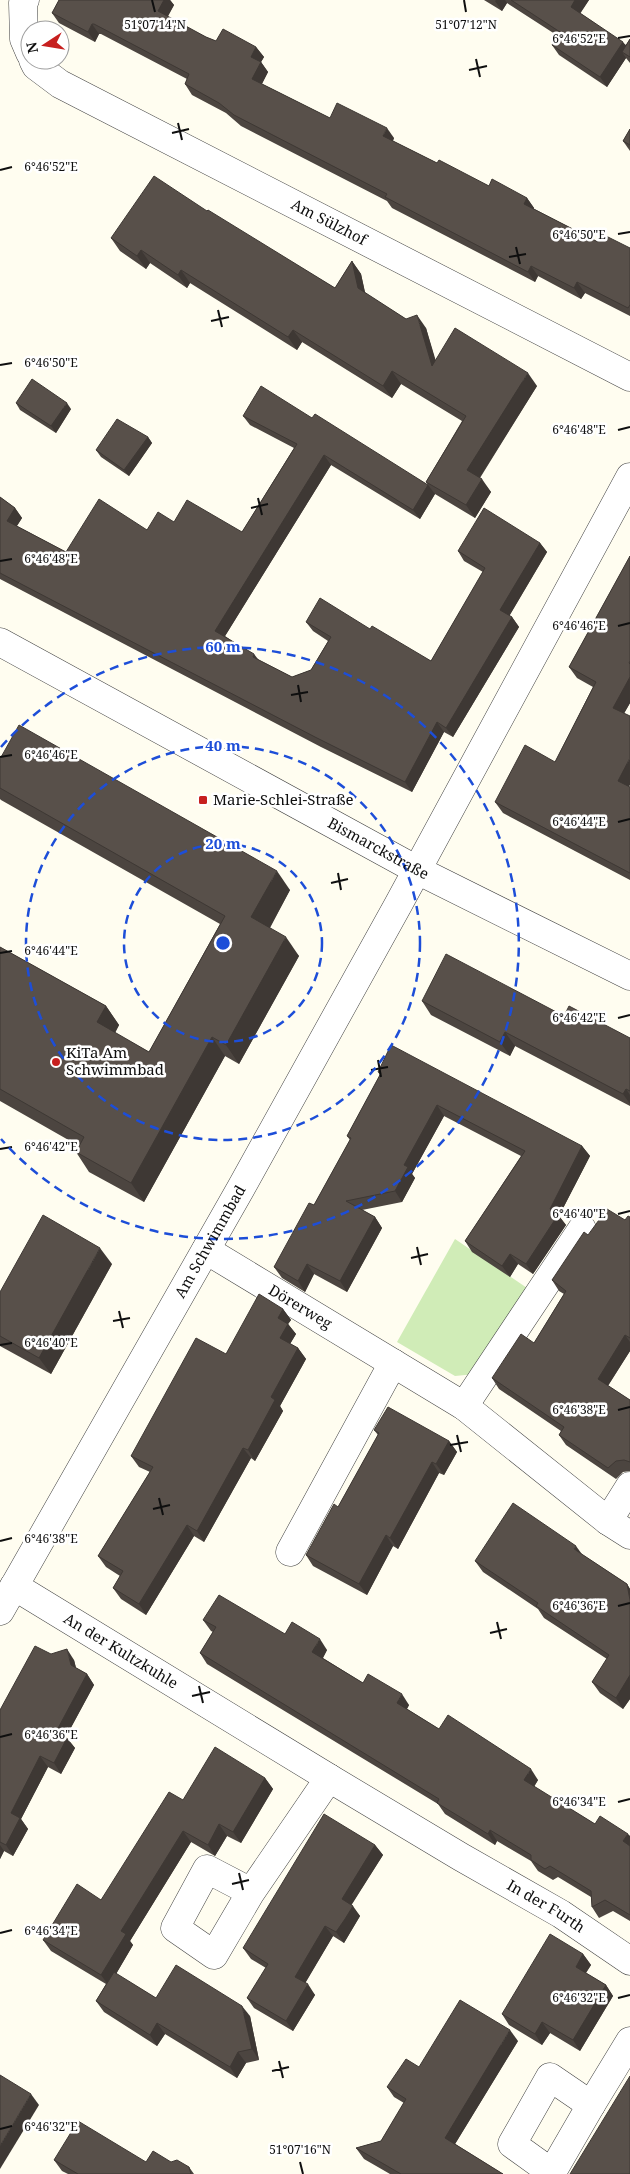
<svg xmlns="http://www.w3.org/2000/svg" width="630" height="2174" viewBox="0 0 630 2174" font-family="'Noto Serif',serif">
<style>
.green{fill:#d0ecb7}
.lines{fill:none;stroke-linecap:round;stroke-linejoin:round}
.minor-casing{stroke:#424242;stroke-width:29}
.minor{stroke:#fff;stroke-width:28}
.wall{fill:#4c4540}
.shaded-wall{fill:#3e3834}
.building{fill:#58504a;stroke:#3e3834}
.ticks{fill:none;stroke:#0f0f0f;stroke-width:2}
.ring{fill:none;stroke:#1d4ed8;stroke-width:2.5;stroke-dasharray:9 6}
.poi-dot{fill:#c7201f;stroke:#fff;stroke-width:2}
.labels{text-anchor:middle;stroke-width:5;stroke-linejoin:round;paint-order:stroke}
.street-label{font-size:15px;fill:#0f0f0f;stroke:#fff}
.poi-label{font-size:15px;fill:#0f0f0f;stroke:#fff;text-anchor:start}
.ticks-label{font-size:12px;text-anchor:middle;fill:#0f0f0f;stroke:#fff;stroke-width:5;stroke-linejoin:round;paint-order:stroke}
.centre{fill:#1d4ed8;stroke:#fff;stroke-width:2.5}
.ring-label{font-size:15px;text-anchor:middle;font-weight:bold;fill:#1d4ed8;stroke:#fff;stroke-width:5;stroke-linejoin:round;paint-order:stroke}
</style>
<rect width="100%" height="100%" fill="#fffdf0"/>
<path class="green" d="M455,1239L530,1290L475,1374L455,1376L397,1342Z"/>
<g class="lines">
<g class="minor-casing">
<g id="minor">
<path d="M25,0L23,3L24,39L30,53"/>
<path id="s1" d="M33,60L36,66L60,84L630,377"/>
<path id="s2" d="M0,642L417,870L630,976"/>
<path id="s3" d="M206,1250L464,1406L608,1521L630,1535"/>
<path d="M464,1406L582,1229"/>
<path d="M608,1521L630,1486"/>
<path d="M290,1552L393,1363"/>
<path id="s4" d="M14,1586L329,1778L251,1892L207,1869L175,1928L214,1955L251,1892"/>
<path id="s5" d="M0,1611L241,1188L398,905L630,477"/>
<path id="s6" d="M329,1778L461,1857L561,1914L630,1961"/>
<path d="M591,2105L630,2041"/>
<path d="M551,2174L591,2105L550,2077L512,2144L551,2172"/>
</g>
</g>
<use href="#minor" class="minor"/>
</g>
<g class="wall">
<path d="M59,0H170L174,5L167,17L206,37L216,41L256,47L264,57L261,62L268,72L262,84L330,118L394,138L393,141L437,163L489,186L527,198L534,208V209L598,242L630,248V316L585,293L581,299L538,276L535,282L392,208L387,201L241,126L226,113L192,95L185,84L187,79L101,34H99L95,42L59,23L52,13Z"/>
<path d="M484,0H589L580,13L626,45L630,39V63L626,58L607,87L559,55L552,45L558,36L507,3L502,11Z"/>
<path d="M630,129V151L623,141Z"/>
<path d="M207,211L335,288L352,261L361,274L365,293L406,319L426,328L435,360L537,386L480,478L491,492L475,518L435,494L420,519L331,465L225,636L259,660L292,677L311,670L328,641L313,631L306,622L370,629L431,661L483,572L464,561L458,551L540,543L547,552L509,616L512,617L519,627L453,737L444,732L412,792L321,747L0,579V497L15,508L22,518L17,526L66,552L174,522L242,532L294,448L250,425L243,416L312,418L428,485L426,482L462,421L401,384L392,398L302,342L297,350L190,283L187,288L150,263L146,269L120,251L111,238Z"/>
<path d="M16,403L71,409L56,433L20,410Z"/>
<path d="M148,437L152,443L129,476L101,457L96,450Z"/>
<path d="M630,556V703L624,713L629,787H630V880L503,813L495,802L555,762L593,687L577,678L569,667Z"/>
<path d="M0,759L290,890L270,928L299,956L239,1064L225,1056L144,1202L89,1172L76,1152L79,1146L0,1101V947L106,1006L119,1025L115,1033L149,1052L220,924L1,800L0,799Z"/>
<path d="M422,1001L564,1016L630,1038V1106L515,1046L510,1056L431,1015Z"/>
<path d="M378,1072L582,1146L590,1156L559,1216L566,1225L533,1274L518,1264L510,1277L472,1252L465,1241L521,1156L444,1116L412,1174L415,1178L402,1202L362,1210L375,1217L382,1228L347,1292L314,1274L305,1292L282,1278L274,1267L314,1205L350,1140L347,1136L380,1075Z"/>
<path d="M630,1217V1351L608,1386L630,1400V1471L623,1472L616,1479L566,1445L559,1435L561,1431L499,1389L492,1378L534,1343L564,1294L559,1291L552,1280L588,1235L625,1220Z"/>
<path d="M112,1264L51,1374L0,1346V1292Z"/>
<path d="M283,1309L291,1320L288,1324L296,1334L290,1344L298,1348L306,1359L280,1406L283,1411L255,1461L251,1458L204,1542L194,1536L146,1615L121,1599L113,1588L120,1576L106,1567L98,1556L150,1472L139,1467L131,1456L226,1354Z"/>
<path d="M374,1430L449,1441L457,1452L444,1475L439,1473L398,1549L393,1546L367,1595L313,1566L306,1555L338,1507L378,1435Z"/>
<path d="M583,1555L627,1584L630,1589V1699L623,1709L600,1693L592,1682L607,1659L544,1618L538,1609L483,1572L475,1561Z"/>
<path d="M203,1620L285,1634L327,1650L323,1658L363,1683L409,1705L407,1709L439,1729L538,1780L534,1787L595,1824L630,1836V1921L613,1911L599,1918L592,1907L591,1897L558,1877L553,1880L538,1871L531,1861L497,1841L495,1845L445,1814L438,1804L207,1664L200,1653L213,1632L211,1631Z"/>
<path d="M51,1654L74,1660L76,1668L87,1674L94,1685L66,1737L75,1748L61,1774L48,1767L21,1819L28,1829L13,1856L4,1851L0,1859V1710Z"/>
<path d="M265,1778L273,1789L241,1843L227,1836L215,1856L191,1842L130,1941L133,1945L116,1974L156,1998L250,2016L259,2060L246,2063L237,2078L165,2034L157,2046L104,2012L96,2001L106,1984L51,1951L43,1940L101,1900L183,1800Z"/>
<path d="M375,1845L383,1855L351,1905L360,1916L344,1943L333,1936L305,1983L315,1995L293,2031L254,2008L247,1998L266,1968L251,1959L243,1948Z"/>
<path d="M583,1954L591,1965L586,1973L606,1985L613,1996L580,2051L550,2033L542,2045L509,2025L502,2014Z"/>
<path d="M518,2041L455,2144L503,2174H390L364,2159L356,2148L381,2141L404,2103L394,2097L387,2087L419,2067Z"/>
<path d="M54,2160L146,2162H171L189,2167L194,2174H68L62,2171Z"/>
</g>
<g class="shaded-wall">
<path d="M164,0H170L174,5L165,22L158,11Z"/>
<path d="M496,0H505L507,3L502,11L495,1Z"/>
<path d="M575,0H589L578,17L571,7Z"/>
<path d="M92,24L99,34L95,42L88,32Z"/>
<path d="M623,42L630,51L622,52L626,58L607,87L600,77Z"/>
<path d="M256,47L264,57L261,62L268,72L259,89L252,79L251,57Z"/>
<path d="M387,128L394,138L390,146L383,136Z"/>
<path d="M527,198L534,208L531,214L524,204Z"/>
<path d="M141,250L150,263L146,269L137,256Z"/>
<path d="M352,261L361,274L367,301L358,288Z"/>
<path d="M531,266L538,276L535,282L528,272Z"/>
<path d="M181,270L190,283L187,288L178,275Z"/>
<path d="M577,282L585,293L581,299L574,288Z"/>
<path d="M417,315L426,328L441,378L432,366Z"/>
<path d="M293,330L302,342L297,350L288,337Z"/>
<path d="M392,371L401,384L392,398L383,386Z"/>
<path d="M528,373L537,386L476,483L467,470Z"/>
<path d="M67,403L71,409L56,433L51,426Z"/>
<path d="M148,437L152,443L129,476L124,470Z"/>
<path d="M324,455L331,465L222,641L215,631Z"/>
<path d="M482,479L491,492L475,518L466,505Z"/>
<path d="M428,485L435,494L420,519L413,510Z"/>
<path d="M15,508L22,518L14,530L7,521Z"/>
<path d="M540,543L547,552L507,620L500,610Z"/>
<path d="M512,617L519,627L453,737L446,728Z"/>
<path d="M254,654L261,663L253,657Z"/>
<path d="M630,677V703L621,719L613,708Z"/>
<path d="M437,722L444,732L412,792L405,782Z"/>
<path d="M630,758V785L626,792L618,781Z"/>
<path d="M277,871L290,890L265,936L251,917Z"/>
<path d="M286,937L299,956L239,1064L226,1045Z"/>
<path d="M106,1006L119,1025L110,1042L97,1022Z"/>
<path d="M505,1032L515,1046L510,1056L500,1042Z"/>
<path d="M212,1037L225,1056L144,1202L131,1183Z"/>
<path d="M626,1089L630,1095V1104L623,1094Z"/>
<path d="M437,1105L444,1116L412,1174L415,1178L402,1202L395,1191L404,1165Z"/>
<path d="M582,1146L590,1156L559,1216L566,1225L533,1274L526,1264L550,1209Z"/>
<path d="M375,1217L382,1228L347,1292L340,1281Z"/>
<path d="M100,1248L112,1264L51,1374L39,1358Z"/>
<path d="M510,1254L518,1264L510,1277L502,1266Z"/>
<path d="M307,1264L314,1274L305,1292L298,1281Z"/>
<path d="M283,1309L291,1320L288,1324L296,1334L287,1349L280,1338L278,1318Z"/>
<path d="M625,1335L630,1342V1351L605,1390L598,1379Z"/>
<path d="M298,1348L306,1359L280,1406L283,1411L255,1461L248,1450L271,1397Z"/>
<path d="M449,1441L457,1452L444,1475L436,1464Z"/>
<path d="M243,1448L251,1458L204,1542L197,1531Z"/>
<path d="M432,1462L439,1473L398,1549L390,1538Z"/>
<path d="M187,1525L194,1536L146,1615L139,1604Z"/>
<path d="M386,1535L393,1546L367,1595L359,1584Z"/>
<path d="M576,1546L584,1557L574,1549Z"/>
<path d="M627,1584L630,1589V1600Z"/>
<path d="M320,1639L327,1650L320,1663L312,1652Z"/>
<path d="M67,1649L74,1660L78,1676L71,1665Z"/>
<path d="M87,1674L94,1685L63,1742L56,1732Z"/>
<path d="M630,1675V1699L623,1709L616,1698Z"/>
<path d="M402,1694L409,1705L404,1714L397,1703Z"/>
<path d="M67,1738L75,1748L61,1774L54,1763Z"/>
<path d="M40,1756L48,1767L21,1819L28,1829L13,1856L6,1845L11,1813Z"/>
<path d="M531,1769L538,1780L531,1791L524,1780Z"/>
<path d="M265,1778L273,1789L241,1843L233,1832Z"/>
<path d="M219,1824L227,1836L215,1856L208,1845Z"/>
<path d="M490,1830L497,1841L495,1845L488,1834Z"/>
<path d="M183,1831L191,1842L130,1941L133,1945L109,1986L101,1975L121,1931Z"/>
<path d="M628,1834L630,1836V1851L623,1841Z"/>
<path d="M0,1845L4,1851L0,1859Z"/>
<path d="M375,1845L383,1855L349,1909L342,1899Z"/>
<path d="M353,1906L360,1916L344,1943L336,1932Z"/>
<path d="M325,1926L333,1936L303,1987L295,1977Z"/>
<path d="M583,1954L591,1965L583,1977L576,1967Z"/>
<path d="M308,1984L315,1995L293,2031L286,2021Z"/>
<path d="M606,1985L613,1996L580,2051L573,2040Z"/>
<path d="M242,2006L250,2016L259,2060L252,2049Z"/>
<path d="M542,2022L550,2033L542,2045L535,2034Z"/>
<path d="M157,2023L165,2034L157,2046L150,2035Z"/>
<path d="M510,2030L518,2041L452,2149L445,2138Z"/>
<path d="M238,2052L246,2063L237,2078L230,2067Z"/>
<path d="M31,2094L39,2105L0,2169V2146Z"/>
</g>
<g class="building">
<path d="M59,0H164L158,11L206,37L216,41L223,29L256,47L251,57L261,62L252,79L330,118L337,103L387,128L383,136L437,163L439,160L489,186L492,179L527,198L524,204L598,242L602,234L630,248V305L628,308L577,282L574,288L531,266L528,272L385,197L387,194L234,115L219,103L185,84L189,74L94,24H92L88,32L52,13Z"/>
<path d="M511,0H575L571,7L623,42L600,77L552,45L560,32Z"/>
<path d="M630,39V57L622,52Z"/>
<path d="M630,129V145L623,141Z"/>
<path d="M154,176L207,211L208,210L335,288L352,261L358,288L406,319L417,315L432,366L455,328L528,373L467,470L482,479L466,505L426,482L466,416L392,371L383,386L293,330L288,337L181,270L178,275L141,250L137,256L111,238Z"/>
<path d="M32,379L67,403L51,426L16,403Z"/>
<path d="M261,386L312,418L315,414L428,485L413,510L324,455L215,631L254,654L253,657L292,677L311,670L331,637L306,622L320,598L370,629L372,626L431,661L485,568L458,551L484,508L540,543L500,610L512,617L446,728L437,722L405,782L315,737L0,573V497L15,508L7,521L66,552L99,499L147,530L158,512L174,522L187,500L242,532L297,444L243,416Z"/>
<path d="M117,419L148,437L124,470L96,450Z"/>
<path d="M630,556V661L629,663L630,664V677L613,708L630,716V758L618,781L630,787V873L495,802L525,745L555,762L596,682L569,667Z"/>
<path d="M19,725L277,871L251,917L286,937L226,1045L212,1037L131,1183L76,1152L84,1137L0,1089V947L106,1006L97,1022L149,1052L225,916L0,788V759Z"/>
<path d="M446,954L564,1016L569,1006L630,1038V1091L626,1089L623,1094L505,1032L500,1042L422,1001Z"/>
<path d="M391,1045L582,1146L550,1209L558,1215L526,1264L510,1254L502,1266L465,1241L525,1151L437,1105L404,1165L408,1167L395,1191L346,1201L375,1217L340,1281L307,1264L298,1281L274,1267L309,1203L314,1205L351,1138L347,1136L381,1073L378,1072Z"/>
<path d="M607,1209L625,1220L628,1216L630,1217V1338L625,1335L598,1379L630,1400V1462L624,1460L616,1461L608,1468L559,1435L564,1427L492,1378L521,1334L534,1343L566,1291L552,1280L584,1232L588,1235Z"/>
<path d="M43,1215L100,1248L39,1358L0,1336V1292Z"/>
<path d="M259,1294L283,1309L278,1318L288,1324L280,1338L298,1348L271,1397L275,1400L248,1450L243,1448L197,1531L187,1525L139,1604L113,1588L123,1571L98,1556L153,1467L131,1456L196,1338L226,1354Z"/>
<path d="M388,1407L449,1441L436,1464L432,1462L390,1538L386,1535L359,1584L306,1555L334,1504L338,1507L379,1433L374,1430Z"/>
<path d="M513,1503L576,1546L574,1549L627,1584L630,1600V1675L616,1698L592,1682L609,1655L536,1606L538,1603L475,1561Z"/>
<path d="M219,1595L285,1634L292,1622L320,1639L312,1652L363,1683L368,1674L402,1694L397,1703L439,1729L448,1715L531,1769L524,1780L595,1824L600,1816L628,1834L623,1841L630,1846V1915L605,1900L592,1907L591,1891L550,1866L545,1869L531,1860V1855L490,1830L488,1834L437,1803L439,1799L200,1653L216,1627L203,1620Z"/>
<path d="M35,1646L51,1654L67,1649L71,1665L87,1674L56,1732L67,1738L54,1763L40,1756L11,1813L20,1818L6,1845L0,1842V1710Z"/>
<path d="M215,1747L265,1778L233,1832L219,1824L208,1845L183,1831L121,1931L126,1934L101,1975L43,1940L77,1884L101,1900L169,1792L183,1800Z"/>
<path d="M324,1814L375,1845L342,1899L353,1906L345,1919L336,1932L325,1926L295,1977L308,1984L286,2021L247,1998L268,1964L243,1948Z"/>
<path d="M550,1934L583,1954L576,1967L606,1985L573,2040L542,2022L535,2034L502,2014Z"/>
<path d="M176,1965L242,2006L252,2049L238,2052L230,2067L157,2023L150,2035L96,2001L114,1972L156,1998Z"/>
<path d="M460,2000L510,2030L445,2138L503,2174H401L356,2148L381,2141L406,2099L387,2087L406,2059L419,2067Z"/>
<path d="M0,2075L31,2094L0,2146Z"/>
<path d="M630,2076V2174H570Z"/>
<path d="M78,2121L146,2162L153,2151L171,2162L177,2160L189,2167L191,2174H78L54,2160Z"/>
</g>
<path class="ticks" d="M152,0L155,12M464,0L466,12M618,38L630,36M476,59L480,77M469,70L487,66M178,123L182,140M172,133L189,129M0,170L12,167M618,234L630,232M516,247L520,264M509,257L526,254M218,310L222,327M211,321L229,317M0,365L12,363M618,430L630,427M258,498L262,515M251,508L268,504M0,561L12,559M618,626L630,623M298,685L301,702M291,695L308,692M0,757L12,755M618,822L630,819M338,873L341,890M331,883L348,879M0,953L12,951M618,1018L630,1015M378,1060L381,1077M371,1070L388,1067M0,1149L12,1147M618,1214L630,1211M417,1247L421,1265M411,1258L428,1254M119,1311L123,1328M113,1321L130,1318M0,1345L12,1343M618,1410L630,1407M457,1435L461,1452M450,1445L468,1442M159,1498L163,1515M153,1509L170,1505M0,1541L12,1538M618,1606L630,1603M497,1622L501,1639M490,1633L507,1629M199,1686L203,1703M192,1696L210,1692M0,1737L12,1734M618,1802L630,1799M239,1873L243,1890M232,1884L249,1880M0,1933L12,1930M618,1998L630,1995M279,2061L283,2078M272,2071L289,2067M0,2129L12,2126M300,2162L303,2174"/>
<g class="ring">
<circle cx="223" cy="943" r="99"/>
<circle cx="223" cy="943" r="197"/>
<path d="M1 747A296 296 0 1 1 1 1139"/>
</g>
<g class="poi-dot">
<rect x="198" y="795" width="10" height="10" rx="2.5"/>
<circle cx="56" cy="1062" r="5"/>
</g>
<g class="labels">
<g class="street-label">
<text dy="5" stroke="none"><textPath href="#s1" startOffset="339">Am Sülzhof</textPath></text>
<text dy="5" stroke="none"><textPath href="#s2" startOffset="431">Bismarckstraße</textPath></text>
<text dy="5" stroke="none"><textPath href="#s5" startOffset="425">Am Schwimmbad</textPath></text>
<text dy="5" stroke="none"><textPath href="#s3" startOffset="110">Dörerweg</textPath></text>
<text dy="5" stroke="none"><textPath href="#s4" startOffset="125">An der Kultzkuhle</textPath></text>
<text dy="5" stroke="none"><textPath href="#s6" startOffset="252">In der Furth</textPath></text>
</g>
<g class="poi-label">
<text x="213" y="805">Marie-Schlei-Straße</text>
<text x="66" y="1058">KiTa Am<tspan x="66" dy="17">Schwimmbad</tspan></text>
</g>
</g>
<g class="ticks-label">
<text x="155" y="29">51°07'14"N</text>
<text x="466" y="29">51°07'12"N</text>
<text x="579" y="43">6°46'52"E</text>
<text x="51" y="171">6°46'52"E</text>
<text x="579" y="239">6°46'50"E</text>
<text x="51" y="367">6°46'50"E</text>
<text x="579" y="434">6°46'48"E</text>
<text x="51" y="563">6°46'48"E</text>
<text x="579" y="630">6°46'46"E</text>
<text x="51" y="759">6°46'46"E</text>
<text x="579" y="826">6°46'44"E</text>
<text x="51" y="955">6°46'44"E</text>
<text x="579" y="1022">6°46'42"E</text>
<text x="51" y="1151">6°46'42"E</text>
<text x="579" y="1218">6°46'40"E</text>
<text x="51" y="1347">6°46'40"E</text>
<text x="579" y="1414">6°46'38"E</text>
<text x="51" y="1543">6°46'38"E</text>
<text x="579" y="1610">6°46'36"E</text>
<text x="51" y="1739">6°46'36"E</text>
<text x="579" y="1806">6°46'34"E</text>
<text x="51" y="1935">6°46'34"E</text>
<text x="579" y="2002">6°46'32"E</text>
<text x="51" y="2131">6°46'32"E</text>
<text x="300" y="2154">51°07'16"N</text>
</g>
<circle cx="223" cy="943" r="8" class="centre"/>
<g class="ring-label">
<text x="223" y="652">60 m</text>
<text x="223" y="751">40 m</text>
<text x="223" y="849">20 m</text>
</g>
<g transform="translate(45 45) rotate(258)"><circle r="24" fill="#ffffff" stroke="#9f9f9f"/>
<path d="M0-4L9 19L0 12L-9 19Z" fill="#c7201f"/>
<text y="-8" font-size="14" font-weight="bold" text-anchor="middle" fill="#0f0f0f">N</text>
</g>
</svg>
